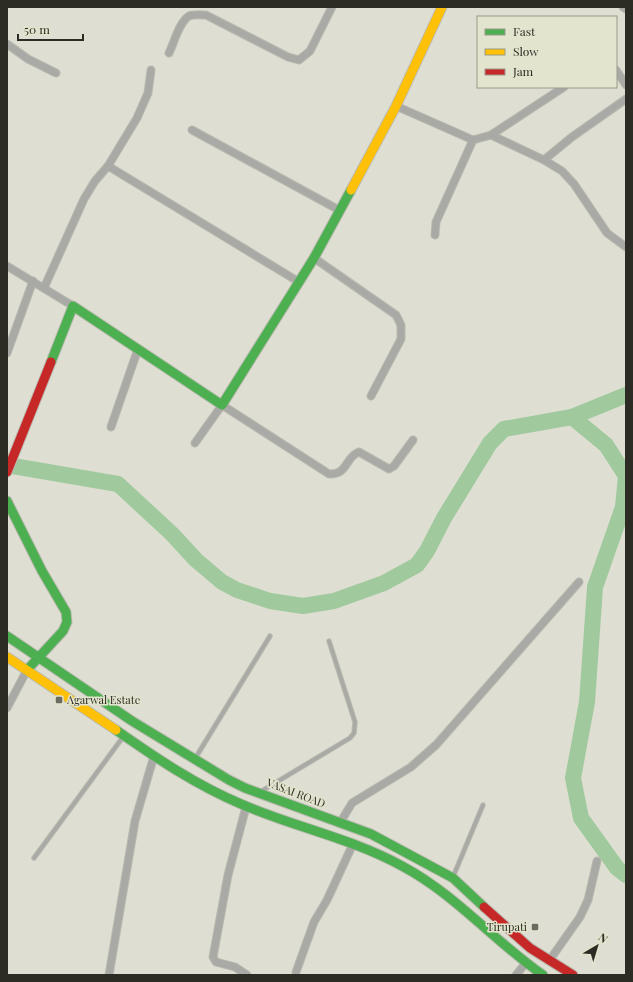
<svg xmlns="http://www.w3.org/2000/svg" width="633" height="982" viewBox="0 0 633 982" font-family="'Playfair Display',serif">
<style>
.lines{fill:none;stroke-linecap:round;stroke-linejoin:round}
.river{stroke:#a0c99e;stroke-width:16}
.lane-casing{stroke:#babab0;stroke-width:5.5}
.street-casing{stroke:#babab0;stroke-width:9}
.fast-casing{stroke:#babab0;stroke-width:11}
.slow-casing{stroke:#babab0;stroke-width:11}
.jam-casing{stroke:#babab0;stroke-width:11}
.lane{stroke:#a9aaa6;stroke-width:3.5}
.street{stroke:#a9aaa6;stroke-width:7}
.fast{stroke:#4caf50;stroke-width:9}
.slow{stroke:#ffc107;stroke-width:9}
.jam{stroke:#c62828;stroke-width:9}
.poi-dot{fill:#6a6b61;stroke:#e3e4cd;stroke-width:1.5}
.labels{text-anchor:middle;stroke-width:3;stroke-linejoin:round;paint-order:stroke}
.poi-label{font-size:11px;fill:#2c2c24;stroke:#e3e4cd;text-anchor:start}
.street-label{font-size:11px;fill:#2c2c24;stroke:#e3e4cd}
</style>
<rect width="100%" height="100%" fill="#dedfd2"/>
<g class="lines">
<g class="river">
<path d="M572,417L606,445L626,476"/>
<path d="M7,465L118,484L172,534L196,560L222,582L237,590L270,601L303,606L334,601L384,583L417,565L427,551L444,518L490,443L504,429L572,417L626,395"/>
<path d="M626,476L623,507L595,587L587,702L573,778L581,818L617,868L626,875"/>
</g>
<g class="lane-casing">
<g id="lane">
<path d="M196,757L270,636"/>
<path d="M260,792L350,738L354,733L355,722L329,641"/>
<path d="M34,858L123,737"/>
<path d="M453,877L483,805"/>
</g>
</g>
<g class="street-casing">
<g id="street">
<path d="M623,7L626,9"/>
<path d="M7,44L28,59L56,73"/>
<path d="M169,53C174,43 179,22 189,16C194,14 201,15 206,15L288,57L299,60L310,51L332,7"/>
<path d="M616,70L626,85"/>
<path d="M396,106L473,140L491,135L564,87"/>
<path d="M192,130L339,210"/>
<path d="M491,135L544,160L562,171L574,184L607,233L626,247"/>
<path d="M544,160L572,137L626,99"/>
<path d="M108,166L299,282"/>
<path d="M435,235L436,222L473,140"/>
<path d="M314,258L396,315L401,325V339L371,396"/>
<path d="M7,266L73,306"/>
<path d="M44,288L84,199L95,181L108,166L137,118L148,93L151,70"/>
<path d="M7,353L33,281"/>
<path d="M111,427L138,349"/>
<path d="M195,443L222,405L329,474C348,475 345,457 359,452L389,469L394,466L413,440"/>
<path d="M7,708L27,670"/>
<path d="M246,807L228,875L213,957L216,962L235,967L247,975"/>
<path d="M340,823L352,803L411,767L436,745L579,582"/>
<path d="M549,961L580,917L588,900L597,861"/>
<path d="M296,972L314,922L327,900L353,844"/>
<path d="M109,975L135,821L154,756"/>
<path d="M516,975L525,964"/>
</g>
</g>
<g class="fast-casing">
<g id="fast">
<path d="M51,362L73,306L222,405L314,258L351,190"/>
<path d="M7,501L42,571L66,612L67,622L63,631L27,670"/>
<path d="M7,636L132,721L229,780L245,788L371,834L453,878L484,907"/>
<path d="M116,730C156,758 196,785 241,804C294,827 351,838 402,866C455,894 494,941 543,975"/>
</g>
</g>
<g class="slow-casing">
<g id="slow">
<path d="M351,190L396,106L442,7"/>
<path d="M7,657L116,730"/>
</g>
</g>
<g class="jam-casing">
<g id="jam">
<path d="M7,472L51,362"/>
<path d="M484,907L530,948L573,975"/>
</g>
</g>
<use href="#lane" class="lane"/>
<use href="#street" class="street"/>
<use href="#fast" class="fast"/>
<use href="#slow" class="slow"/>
<use href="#jam" class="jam"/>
</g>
<g class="poi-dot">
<rect x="55" y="696" width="8" height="8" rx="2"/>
<rect x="531" y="923" width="8" height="8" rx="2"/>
</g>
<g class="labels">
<g class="poi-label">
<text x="67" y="704">Agarwal Estate</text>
<text x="527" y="931" text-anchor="end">Tirupati</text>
</g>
<g class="street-label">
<text transform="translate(296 793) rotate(21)" y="4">VASAI ROAD</text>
</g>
</g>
<rect width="633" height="982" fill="none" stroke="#2c2c24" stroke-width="16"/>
<rect x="477" y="16" width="140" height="72" fill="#e3e4cd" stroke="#9a9a89"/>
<rect x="485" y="29" width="20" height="6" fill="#4caf50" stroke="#9a9a89"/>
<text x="513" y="36" font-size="12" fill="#2c2c24">Fast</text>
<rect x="485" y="49" width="20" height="6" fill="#ffc107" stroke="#9a9a89"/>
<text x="513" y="56" font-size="12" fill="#2c2c24">Slow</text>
<rect x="485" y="69" width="20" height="6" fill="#c62828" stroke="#9a9a89"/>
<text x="513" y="76" font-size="12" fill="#2c2c24">Jam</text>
<g transform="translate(597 946) rotate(38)" stroke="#e3e4cd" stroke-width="3" paint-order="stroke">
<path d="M0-3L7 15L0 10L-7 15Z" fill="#2c2c24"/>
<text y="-6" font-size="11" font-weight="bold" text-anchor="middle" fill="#2c2c24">N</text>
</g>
<path d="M18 34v6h65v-6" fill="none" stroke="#2c2c24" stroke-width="2"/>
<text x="24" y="34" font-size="12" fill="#2c2c24" stroke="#e3e4cd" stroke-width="3" paint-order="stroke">50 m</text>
</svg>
